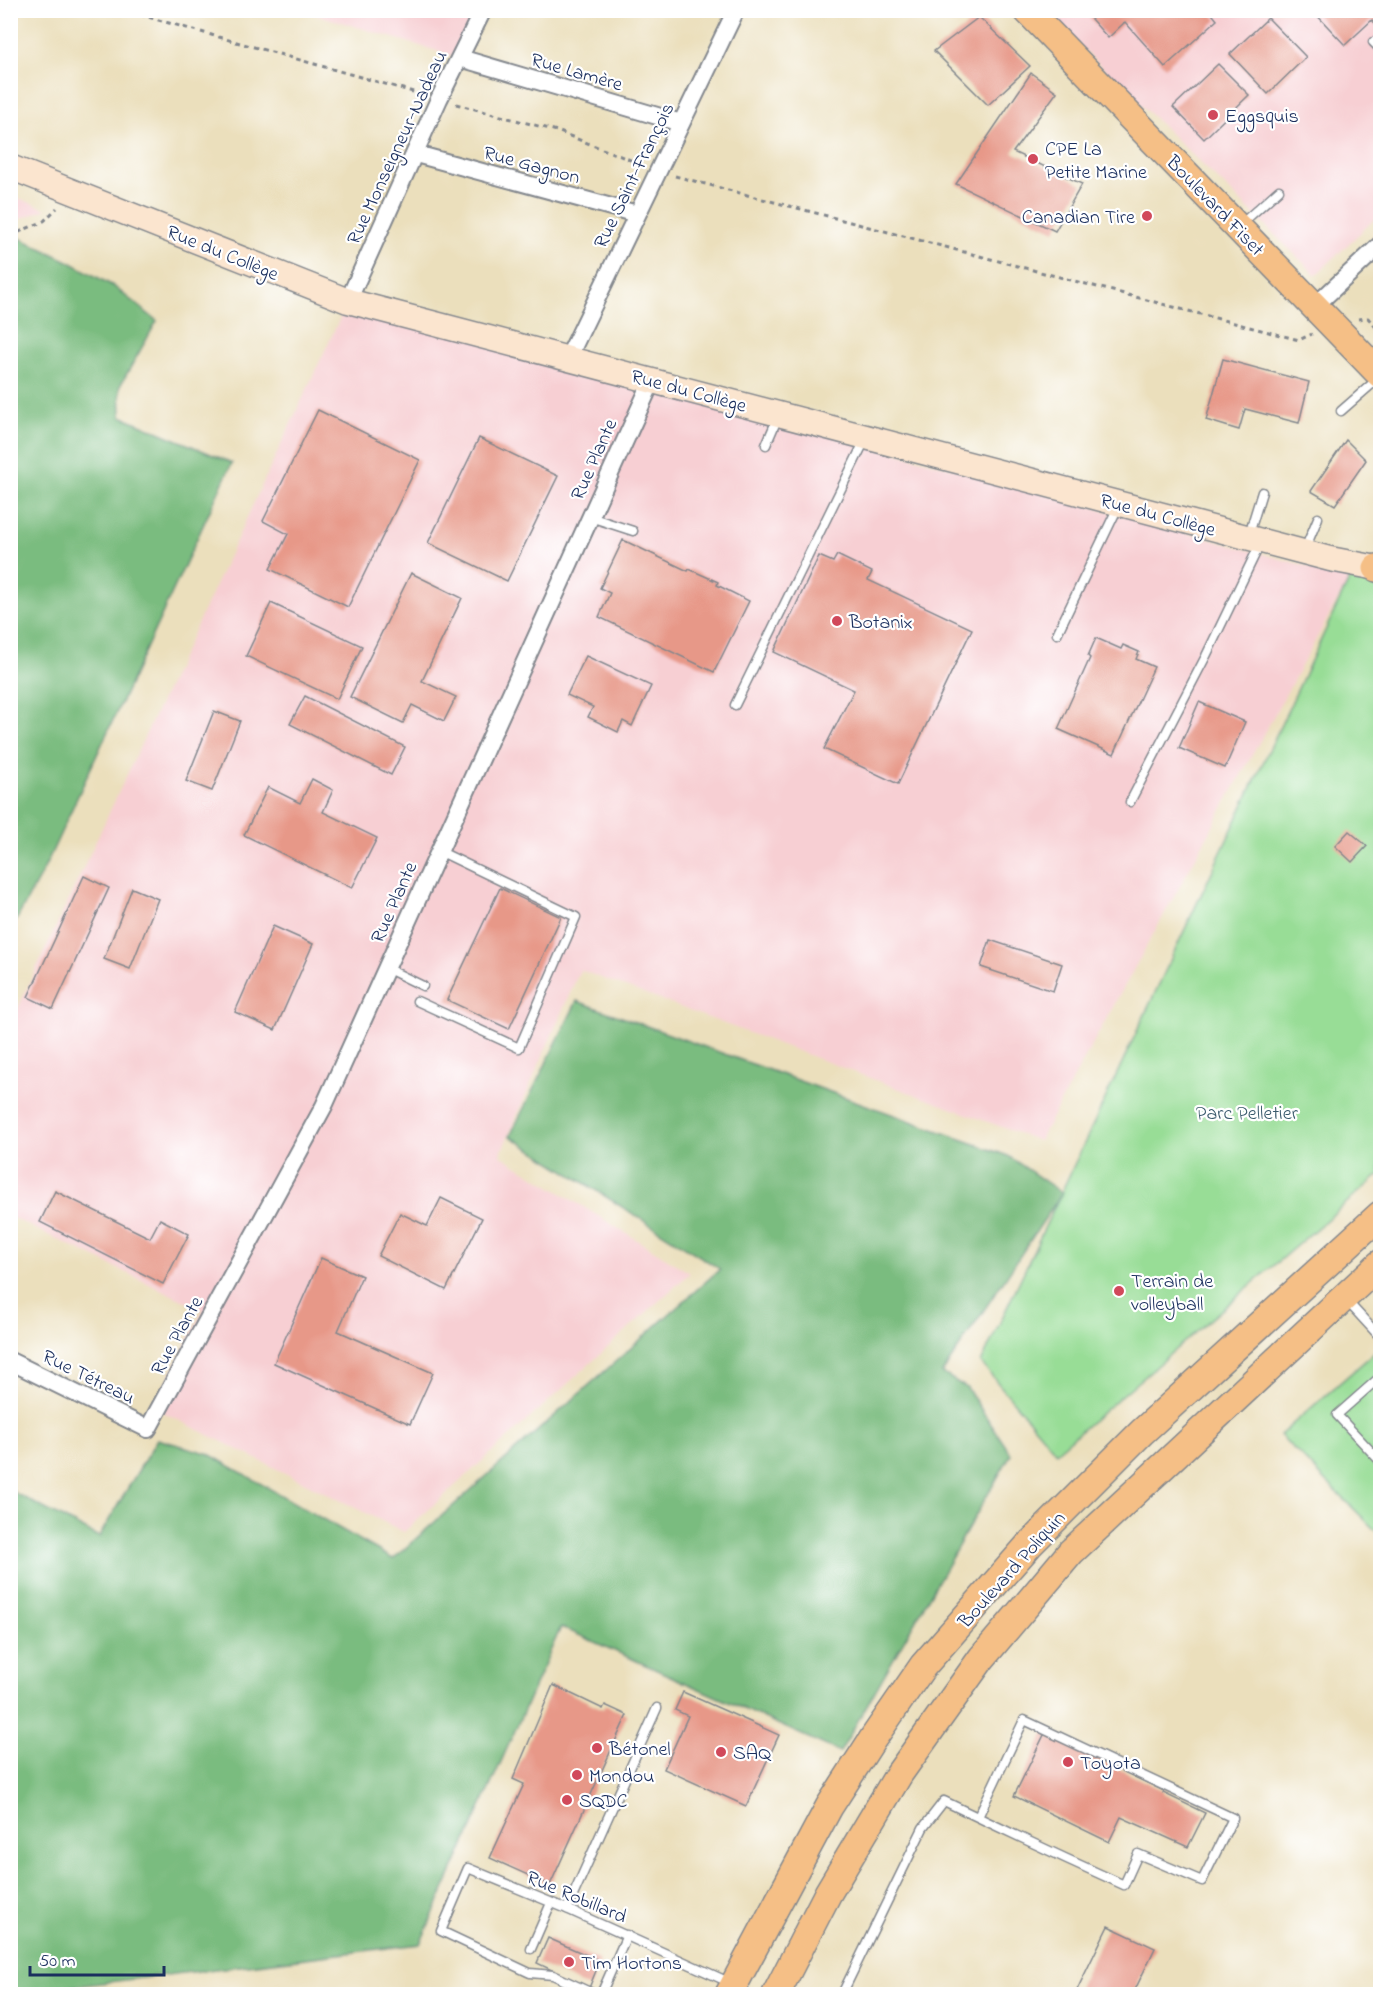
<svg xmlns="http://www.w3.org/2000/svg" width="1391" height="2005" viewBox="0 0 1391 2005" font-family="'Indie Flower',sans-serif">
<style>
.built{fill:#f7cfd3}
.green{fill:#98dd96;stroke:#5a867a;stroke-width:1.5}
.forest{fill:#7abc7f;stroke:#4a766e;stroke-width:1.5}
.building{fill:#e79888}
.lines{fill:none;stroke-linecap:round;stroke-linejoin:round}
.lane-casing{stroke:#83878d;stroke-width:11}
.street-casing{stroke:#83878d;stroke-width:20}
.secondary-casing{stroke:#83878d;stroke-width:27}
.primary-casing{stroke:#83878d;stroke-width:30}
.path{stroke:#83878d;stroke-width:3;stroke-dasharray:4.5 4.5;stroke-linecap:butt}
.lane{stroke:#fff;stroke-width:8}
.street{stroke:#fff;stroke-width:16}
.secondary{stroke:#fbe5cf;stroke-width:24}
.primary{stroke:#f5bf86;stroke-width:27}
.poi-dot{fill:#d1495b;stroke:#fff;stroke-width:2}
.labels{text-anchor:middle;stroke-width:4.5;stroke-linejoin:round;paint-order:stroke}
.street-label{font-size:20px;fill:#1b2f5e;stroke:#fff}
.poi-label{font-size:20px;fill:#1b2f5e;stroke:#fff;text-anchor:start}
.park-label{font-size:20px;fill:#3a5a6c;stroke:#fff}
</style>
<rect width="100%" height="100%" fill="#fff"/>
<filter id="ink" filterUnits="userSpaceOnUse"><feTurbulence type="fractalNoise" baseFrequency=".0167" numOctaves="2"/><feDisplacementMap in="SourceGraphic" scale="12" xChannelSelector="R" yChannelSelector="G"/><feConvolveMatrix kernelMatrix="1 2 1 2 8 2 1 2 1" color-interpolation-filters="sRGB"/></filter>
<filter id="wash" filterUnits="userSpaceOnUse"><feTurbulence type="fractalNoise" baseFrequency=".008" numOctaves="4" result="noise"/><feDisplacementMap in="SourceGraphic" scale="24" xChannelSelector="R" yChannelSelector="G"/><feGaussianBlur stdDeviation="1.35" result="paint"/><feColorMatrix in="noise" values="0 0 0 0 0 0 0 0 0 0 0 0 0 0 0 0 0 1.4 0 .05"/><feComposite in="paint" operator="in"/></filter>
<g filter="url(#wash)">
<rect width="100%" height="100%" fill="#ebdfbc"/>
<g class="built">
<path d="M304,11H483L460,58Z"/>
<path d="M1044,11H1380V214L1316,275Z"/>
<path d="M11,195L46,209L11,223Z"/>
<path d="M348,301L1350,578L1039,1141L580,970L500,1155L690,1273L404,1532L154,1408L203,1310L11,1217V1023Z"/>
</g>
<g class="green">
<path d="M1380,577V1174L1056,1452L981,1363L1350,578Z"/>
<path d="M1380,1348V1535L1280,1435Z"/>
</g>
<g class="forest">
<path d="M11,234L68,261L113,286L157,321L120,386L121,416L232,463L45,867L11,930Z"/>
<path d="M577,1001L1008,1156L1062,1193L942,1373L967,1388L1011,1454L840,1752L561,1627L420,1944L11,1994V1491L99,1537L157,1439L207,1453L393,1559L720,1269L510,1136Z"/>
</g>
<g id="blocks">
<g class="building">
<path d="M1083,10H1209L1217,20L1165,67L1125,22L1108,38Z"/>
<path d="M1312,10H1380V29L1372,20L1345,45Z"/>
<path d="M979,17L1030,66L988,105L934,51Z"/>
<path d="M1268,18L1306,57L1268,94L1230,54Z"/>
<path d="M1218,64L1249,95L1204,139L1173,107Z"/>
<path d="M1031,73L1057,92L1013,152L1082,184L1055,231L956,184Z"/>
<path d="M1223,359L1309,382L1299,423L1245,409L1239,430L1206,420Z"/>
<path d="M318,410L420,460L348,607L270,569L288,534L263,521Z"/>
<path d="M479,438L558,476L507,581L428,543Z"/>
<path d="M1346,440L1366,460L1335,505L1311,491Z"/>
<path d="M623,540L688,571L689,569L718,582L717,585L749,601L714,672L599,617L610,593L600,588Z"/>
<path d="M837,555L872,572L868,580L972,629L898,784L824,749L854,690L774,652L819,556L833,562Z"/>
<path d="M411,573L462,598L422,681L456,697L444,721L412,705L403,723L350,697Z"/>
<path d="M271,603L362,646L337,699L246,656Z"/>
<path d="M1096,638L1121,649L1123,645L1139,652L1136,659L1154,667L1114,754L1058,729L1090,658L1088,656Z"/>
<path d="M586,656L651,686L632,726L623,721L618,732L588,717L593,707L567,695Z"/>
<path d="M305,696L405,747L391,775L290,724Z"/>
<path d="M1199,702L1245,722L1225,768L1179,748Z"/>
<path d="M214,711L240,721L212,791L186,781Z"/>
<path d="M312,779L333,790L323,812L377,838L352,888L244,835L268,787L300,803Z"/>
<path d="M1349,831L1367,846L1352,862L1335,846Z"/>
<path d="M84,876L109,888L53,1009L28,997Z"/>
<path d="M132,888L158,899L130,969L104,959Z"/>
<path d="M500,888L561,917L509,1029L447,1000Z"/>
<path d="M273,926L313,944L275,1030L235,1012Z"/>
<path d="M990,940L1062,964L1053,991L981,967Z"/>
<path d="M55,1191L150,1238L160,1219L189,1234L163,1284L40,1222Z"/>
<path d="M441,1198L482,1218L446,1290L378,1256L400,1213L427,1226Z"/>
<path d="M321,1258L362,1276L338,1331L433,1373L410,1424L274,1363Z"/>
<path d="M553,1685L603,1709L605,1705L627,1715L550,1885L490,1858L524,1784L513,1779Z"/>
<path d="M683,1692L779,1735L746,1806L664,1769L688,1716L675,1710Z"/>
<path d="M1045,1733L1164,1791L1163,1793L1205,1813L1188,1847L1121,1817L1109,1842L1014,1796Z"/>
<path d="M1108,1926L1155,1948L1133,1994H1075Z"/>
<path d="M548,1938L600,1961L589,1988L537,1963Z"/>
</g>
</g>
</g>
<g filter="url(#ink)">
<use href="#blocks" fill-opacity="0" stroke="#83878d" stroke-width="1.5"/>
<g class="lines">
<g class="lane-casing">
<g id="lane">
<path d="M1373,42L1380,49"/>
<path d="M1240,225L1279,190"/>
<path d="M1341,411L1380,377"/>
<path d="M766,445L778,417"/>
<path d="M1380,449V448"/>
<path d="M590,517L633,531"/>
<path d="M1249,534L1262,492"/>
<path d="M1305,549L1318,518"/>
<path d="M1057,634L1118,507"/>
<path d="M735,705L865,440"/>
<path d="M1130,802L1206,656L1261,542"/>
<path d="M386,968L423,986"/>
<path d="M417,1001L519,1048L576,917L439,851"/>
<path d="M1346,1300L1380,1337"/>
<path d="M1380,1377L1337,1415L1380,1461"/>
<path d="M567,1909L657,1708"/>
<path d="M531,1949L551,1903"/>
<path d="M594,1994L553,1975L530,1973L441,1931L468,1868L567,1909L731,1983"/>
<path d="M601,1994L627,1935"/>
<path d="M842,1994L923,1828L944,1801C1004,1830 1064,1858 1124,1885L1138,1854L1202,1881L1233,1818L1024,1720L978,1817"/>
</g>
</g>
<g class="street-casing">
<g id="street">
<path d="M460,58L681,123"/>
<path d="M416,154L637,214"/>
<path d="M348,301L439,99L483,10"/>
<path d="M1316,305L1380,245"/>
<path d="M568,358L736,10"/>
<path d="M10,1361L148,1429L324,1106L652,381"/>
</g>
</g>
<g class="secondary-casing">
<path id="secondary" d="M10,167L348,301L1330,559L1377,568L1380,567"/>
</g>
<g class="primary-casing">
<g id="primary">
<path d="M1027,10L1380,374"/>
<path d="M1377,568L1380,569"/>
<path d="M729,1994L829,1807L874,1737L923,1666L1029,1545L1142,1432L1380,1215"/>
<path d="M776,1994L828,1893L899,1774L981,1659L1071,1552L1380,1264"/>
</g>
</g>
<g class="path">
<path d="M123,10L424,95"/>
<path d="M456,104L557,131L643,165"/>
<path d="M675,176L1299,340L1312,334"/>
<path d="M10,236L44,221L57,208"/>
<path d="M1358,319L1368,318L1380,332"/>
</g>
<use href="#lane" class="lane"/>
<use href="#street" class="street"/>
<use href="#secondary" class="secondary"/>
<use href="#primary" class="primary"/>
</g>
</g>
<g class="poi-dot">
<circle cx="1213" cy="115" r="6"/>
<circle cx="1033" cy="159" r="6"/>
<circle cx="1147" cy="216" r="6"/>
<circle cx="837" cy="621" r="6"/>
<circle cx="1119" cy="1291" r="6"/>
<circle cx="597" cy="1748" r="6"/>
<circle cx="721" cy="1752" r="6"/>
<circle cx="1068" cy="1762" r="6"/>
<circle cx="577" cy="1775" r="6"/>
<circle cx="567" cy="1800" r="6"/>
<circle cx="569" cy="1962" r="6"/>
</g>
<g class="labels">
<g class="street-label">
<text transform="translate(577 71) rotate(16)" y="7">Rue Lamère</text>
<text transform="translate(396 147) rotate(-65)" y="7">Rue Monseigneur-Nadeau</text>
<text transform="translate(532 164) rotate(15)" y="7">Rue Gagnon</text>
<text transform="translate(633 175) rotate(-64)" y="7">Rue Saint-François</text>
<text transform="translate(1216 205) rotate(46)" y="7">Boulevard Fiset</text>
<text transform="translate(223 252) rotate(22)" y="7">Rue du Collège</text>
<text transform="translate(689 390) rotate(15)" y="7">Rue du Collège</text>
<text transform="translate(593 459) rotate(-66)" y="7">Rue Plante</text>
<text transform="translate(1158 514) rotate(15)" y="7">Rue du Collège</text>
<text transform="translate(393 902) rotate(-66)" y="7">Rue Plante</text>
<text transform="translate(176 1335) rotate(-61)" y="7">Rue Plante</text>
<text transform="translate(89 1376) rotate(26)" y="7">Rue Tétreau</text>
<text transform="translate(1011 1569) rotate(-48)" y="7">Boulevard Poliquin</text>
<text transform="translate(577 1896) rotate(23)" y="7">Rue Robillard</text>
</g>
<g class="poi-label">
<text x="1225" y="122">Eggsquis</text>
<text x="1045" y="155">CPE La<tspan x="1045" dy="23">Petite Marine</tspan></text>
<text x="1135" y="223" text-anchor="end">Canadian Tire</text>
<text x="849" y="628">Botanix</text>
<text x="1131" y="1287">Terrain de<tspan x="1131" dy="23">volleyball</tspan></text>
<text x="609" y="1755">Bétonel</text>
<text x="733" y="1759">SAQ</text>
<text x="1080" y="1769">Toyota</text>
<text x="589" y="1782">Mondou</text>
<text x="579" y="1807">SQDC</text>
<text x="581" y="1969">Tim Hortons</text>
</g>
<g class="park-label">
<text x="1247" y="1119">Parc Pelletier</text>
</g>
</g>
<rect width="1391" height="2005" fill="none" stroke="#fff" stroke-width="36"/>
<path d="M30 1966v9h134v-9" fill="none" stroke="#1b2f5e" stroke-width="3"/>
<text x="39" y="1966" font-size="18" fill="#1b2f5e" stroke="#ffffff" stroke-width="4.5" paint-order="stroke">50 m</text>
</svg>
